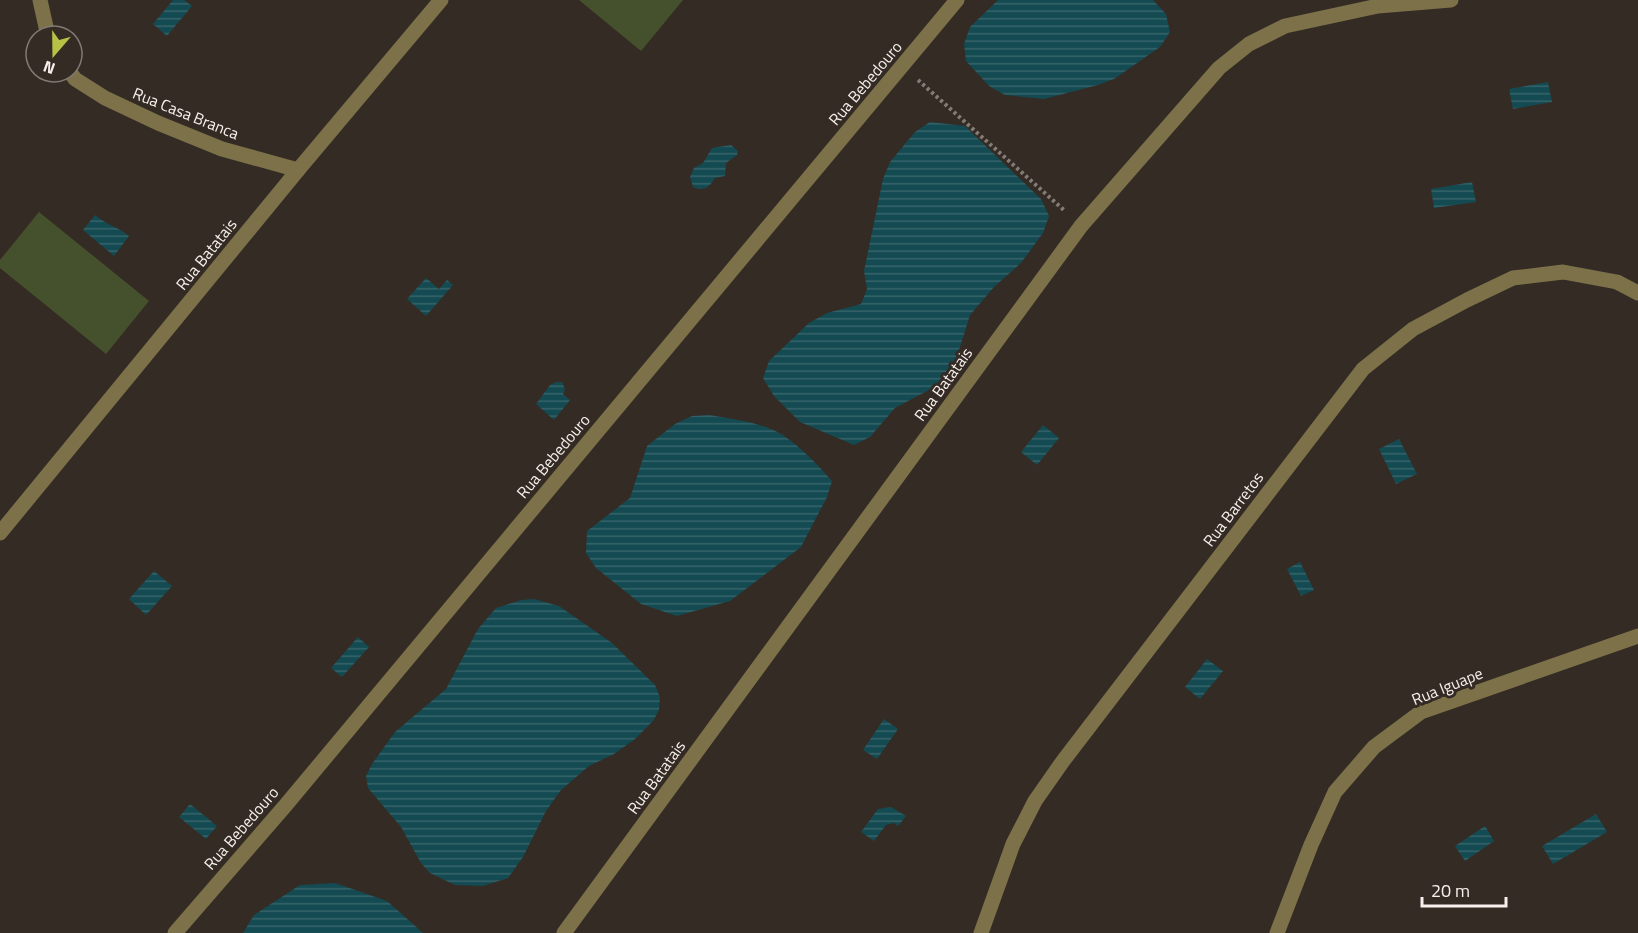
<svg xmlns="http://www.w3.org/2000/svg" width="1638" height="933" viewBox="0 0 1638 933" font-family="'Titillium Web',sans-serif">
<style>
.green{fill:#45512c}
.water{fill:url(#water-rules)}
.lines{fill:none;stroke-linecap:round;stroke-linejoin:round}
.path{stroke:#847c76;stroke-width:4;stroke-dasharray:3 3;stroke-linecap:butt}
.street{stroke:#7c7149;stroke-width:15}
.labels{text-anchor:middle;stroke-width:6;stroke-linejoin:round;paint-order:stroke}
.street-label{font-size:16px;fill:#f7f0ec;stroke:#342b24}
</style>
<defs>
<pattern id="water-rules" width="6" height="5" patternUnits="userSpaceOnUse" patternTransform="scale(1.5)"><rect width="6" height="5" fill="#144a52"/><path d="M0 2.5h6" fill="none" stroke="#37646b"/></pattern>
</defs>
<rect width="100%" height="100%" fill="#342b24"/>
<g class="green">
<path d="M579,0H683L641,51Z"/>
<path d="M39,212L149,301L106,354L0,268V260Z"/>
</g>
<g class="water">
<path d="M173,0H184L192,6L167,36L153,24Z"/>
<path d="M998,0H1153L1166,14L1170,32L1160,47L1114,79L1098,85L1044,99L1005,95L989,86L966,61L964,44L970,27Z"/>
<path d="M1548,82L1552,102L1513,109L1509,89Z"/>
<path d="M930,122L965,126L1041,199L1049,216L1043,233L1021,263L994,287L970,315L954,366L944,382L895,408L870,437L854,445L800,422L774,396L763,378L769,361L809,323L827,313L861,304L867,289L864,271L883,179L890,162L915,132Z"/>
<path d="M731,145L738,151L737,155L726,163L725,176L715,178C710,187 703,192 693,187L690,177L694,168L703,163L712,148Z"/>
<path d="M1472,182L1476,202L1434,208L1431,189Z"/>
<path d="M95,215C107,225 118,227 129,236L114,256L83,230Z"/>
<path d="M426,278L439,289L447,280L453,285L426,316L407,299Z"/>
<path d="M556,382H562L565,389L563,394L570,400L554,420L536,404L550,385Z"/>
<path d="M710,415C732,419 759,422 779,433C796,442 819,466 832,481L827,497L801,547L730,601L677,616L641,604L596,568L586,553L587,531L630,498L647,446L675,424L692,416Z"/>
<path d="M1043,425L1059,438L1037,465L1021,452Z"/>
<path d="M1399,439L1417,474L1396,484L1379,449Z"/>
<path d="M1300,562L1314,590L1301,596L1287,569Z"/>
<path d="M154,571L172,586L146,615L129,599Z"/>
<path d="M534,599L559,606L612,643L655,685L660,697L659,710L653,721L635,739L614,754L589,766L561,790L546,811L523,857L508,878L483,886L455,885L430,873L421,863L401,827L368,788L366,776L372,764L395,732L446,689L478,629L496,608L521,600Z"/>
<path d="M358,637L369,647L342,677L331,668Z"/>
<path d="M1207,659L1223,671L1200,699L1185,687Z"/>
<path d="M884,719L898,729L877,759L863,750Z"/>
<path d="M190,804L217,826L206,839L179,817Z"/>
<path d="M891,807L906,816L898,826L894,823L886,825L874,841L861,832L878,809Z"/>
<path d="M1596,814L1607,832L1553,864L1542,846Z"/>
<path d="M1485,826L1494,841L1465,861L1455,846Z"/>
<path d="M335,883L387,901L423,933H243L254,915L300,885Z"/>
</g>
<g class="lines">
<path class="path" d="M918,80L1065,211"/>
<g class="street">
<path d="M40,0L48,36"/>
<path d="M70,72L75,79L105,98L158,123L222,149L298,170"/>
<path d="M0,533L298,170L441,0"/>
<path d="M175,933L285,806L957,0"/>
<path d="M564,933L1081,226L1219,68L1249,44L1285,26L1378,6L1451,0"/>
<path d="M981,933L1013,844L1035,801L1063,761L1363,369L1413,329L1467,300L1513,278L1563,272L1617,282L1638,293"/>
<path d="M1277,933L1311,845L1335,792L1374,747L1421,712L1638,636"/>
</g>
</g>
<g class="labels">
<g class="street-label">
<text transform="translate(865 83) rotate(-50)" y="6">Rua Bebedouro</text>
<text transform="translate(186 113) rotate(22)" y="6">Rua Casa Branca</text>
<text transform="translate(206 254) rotate(-51)" y="6">Rua Batatais</text>
<text transform="translate(943 384) rotate(-54)" y="6">Rua Batatais</text>
<text transform="translate(553 456) rotate(-50)" y="6">Rua Bebedouro</text>
<text transform="translate(1233 509) rotate(-53)" y="6">Rua Barretos</text>
<text transform="translate(1447 686) rotate(-22)" y="6">Rua Iguape</text>
<text transform="translate(656 777) rotate(-54)" y="6">Rua Batatais</text>
<text transform="translate(241 828) rotate(-49)" y="6">Rua Bebedouro</text>
</g>
</g>
<g transform="translate(54 54) rotate(200)"><circle r="28" fill="#342b24" stroke="#827a74" stroke-width="1.5"/>
<path d="M0-4.5L10 22L0 15L-10 22Z" fill="#b8c147"/>
<text y="-9" font-size="16" font-weight="bold" text-anchor="middle" fill="#f7f0ec">N</text>
</g>
<path d="M1422 897v9h84v-9" fill="none" stroke="#f7f0ec" stroke-width="3"/>
<text x="1431" y="897" font-size="18" fill="#f7f0ec" stroke="#342b24" stroke-width="4.5" paint-order="stroke">20 m</text>
</svg>
